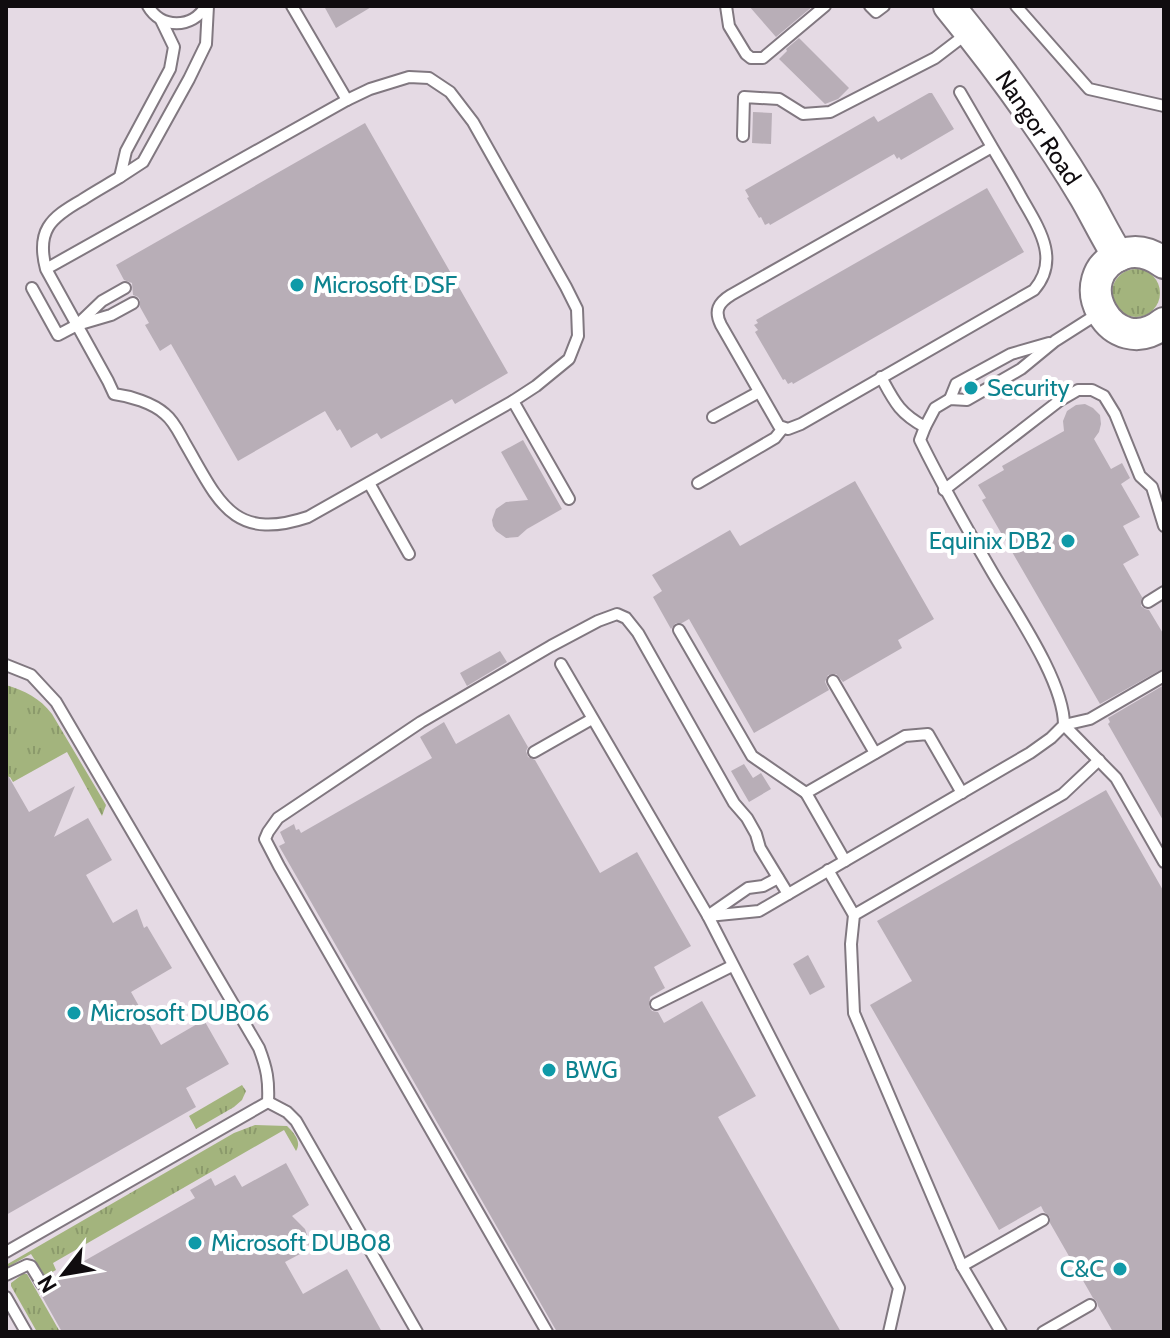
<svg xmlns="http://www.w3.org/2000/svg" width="1170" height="1338" viewBox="0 0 1170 1338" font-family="Cabin,sans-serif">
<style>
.grass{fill:url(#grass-tufts)}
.building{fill:#b8aeb7}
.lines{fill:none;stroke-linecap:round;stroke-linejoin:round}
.lane-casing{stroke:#817880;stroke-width:14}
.secondary-casing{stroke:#817880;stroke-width:34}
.lane{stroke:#fff;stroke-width:10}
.secondary{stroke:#fff;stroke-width:30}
.culture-dot{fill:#0f9aa8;stroke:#fff;stroke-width:3}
.labels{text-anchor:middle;stroke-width:8;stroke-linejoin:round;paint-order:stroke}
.street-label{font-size:24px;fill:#100c0f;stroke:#fff}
.culture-label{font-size:24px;fill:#0d838f;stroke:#fff;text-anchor:start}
</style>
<defs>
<pattern id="grass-tufts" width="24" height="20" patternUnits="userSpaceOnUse" patternTransform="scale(2)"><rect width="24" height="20" fill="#a3b47d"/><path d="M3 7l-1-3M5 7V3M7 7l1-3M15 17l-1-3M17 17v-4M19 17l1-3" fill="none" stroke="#8b9a6b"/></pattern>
</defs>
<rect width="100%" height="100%" fill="#e5dae4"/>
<g class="grass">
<circle cx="1136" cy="293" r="24"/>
<path d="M6,685C25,691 40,698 52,714L106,805L102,816L67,752L13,782L10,777L6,778Z"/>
<path d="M242,1085L246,1091L242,1100L234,1107L196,1129L189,1116Z"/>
<path d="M255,1125L287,1126C294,1133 302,1141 296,1151L284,1130L53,1263L56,1270L45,1276L31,1254L8,1267L6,1265L234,1133Z"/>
<path d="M23,1274H27L60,1332H37L11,1286V1283Z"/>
</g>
<g class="building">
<path d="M324,6H373L336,28Z"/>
<path d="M749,6H813L776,37Z"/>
<path d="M799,38L849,88L838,99L825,104L779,59L787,51L786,49Z"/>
<path d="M929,93H932L954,129L901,160L899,157L897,159L894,154L770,225L769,223L765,225L761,217L759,218L747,198L749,197L745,190L874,116L878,122Z"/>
<path d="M753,112L772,113L771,144L752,143Z"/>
<path d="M365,123L508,373L455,404L452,399L381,439L377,433L351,448L340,429L337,431L325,411L238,461L171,344L160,351L145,325L149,323L140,307V300L138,297L133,295L132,283L124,280L116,265Z"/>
<path d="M987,188L1024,252L793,384L792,382L788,384L785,379L783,380L755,332L758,330L754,325L758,323L756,320Z"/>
<path d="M1085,404L1093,408L1100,415L1101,424L1099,432L1094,439L1111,469L1122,463L1130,478L1121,484L1140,517L1123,526L1139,555L1123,564L1142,597L1141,606L1145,609L1149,610L1164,635V668L1100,704L982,500L986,498L978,485L1004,470L1002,466L1064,431L1063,421L1067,411L1076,405Z"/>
<path d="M523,440L562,509L527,529L518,537L506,538L496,531L493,526L492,520L496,509L506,502L528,500L501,452Z"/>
<path d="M855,481L934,619L898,640L902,648L843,682L836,674L828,675L825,682L829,690L754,733L689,619L682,623H676L671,629L653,597L662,591L652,575L730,530L740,546Z"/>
<path d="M500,651L507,662L467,686L460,673Z"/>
<path d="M1164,685V822L1108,724L1110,722L1108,718Z"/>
<path d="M509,714L528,747L526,751L528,757L535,760L600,873L637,852L691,946L654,967L665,988L650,997L649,1007L652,1011L658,1012L664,1023L702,1001L756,1096L718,1117L841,1332H557L279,846L285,843L280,832L294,824L296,830L299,829L301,833L432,758L420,737L444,722L456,744Z"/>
<path d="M744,764L753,778L761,773L771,789L749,802L731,771Z"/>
<path d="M6,772L29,812L75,786L54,837L88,818L112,860L86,875L113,923L137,909L144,928L147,926L172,968L131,992L161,1045L204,1020L229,1064L186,1088L196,1107L6,1215Z"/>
<path d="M1106,790L1164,892V1332H1113L1098,1306L1097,1302L1093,1298L1050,1223V1217L1044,1212L1041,1206L999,1230L870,1005L912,981L877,921Z"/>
<path d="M808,955L825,987L810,995L793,964Z"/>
<path d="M286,1163L309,1205L292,1216L305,1229L307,1235L313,1242L298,1251L300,1254L285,1262L303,1294L347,1269L382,1332H62L39,1291L47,1290L49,1287V1281L195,1198L190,1190L211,1178L215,1186L235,1175L242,1187Z"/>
</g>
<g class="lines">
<g class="lane-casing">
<g id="lane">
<path d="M148,6C161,29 192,29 206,6"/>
<path d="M292,6L347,100"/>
<path d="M726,6L729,26L746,54L751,58H763L825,6"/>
<path d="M870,6L876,12L884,6"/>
<path d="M1016,6L1089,89L1164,106"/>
<path d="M161,20L174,47L170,69L126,151L120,177L143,162L189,79L206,44L208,6"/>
<path d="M960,92L992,147L731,295C718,303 714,311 721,325L779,426L788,429L801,424L1034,290C1061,259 1038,227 1021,197C1012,180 1002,164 992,147"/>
<path d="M743,136L744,97L779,99L803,114L830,112L935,58L969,32"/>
<path d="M46,269L347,100L370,89L409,77L429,78L450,92L473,122L566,287L577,309L578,336L569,359L536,386L513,401L308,517C233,542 219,502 186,445C180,435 175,422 165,414C153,403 130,396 114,394L108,381L46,269C36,231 50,218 82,200C94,192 107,185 120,177"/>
<path d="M32,288L58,335L77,325L111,315L133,303"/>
<path d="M78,324L102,301L125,288"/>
<path d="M881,377C894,401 899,413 925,427"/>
<path d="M950,399L956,384L1011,354L1049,343"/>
<path d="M513,401L569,499"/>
<path d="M713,417L759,392"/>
<path d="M369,483L409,554"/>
<path d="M698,483L775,438L783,428"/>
<path d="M944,490L1059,401L1078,390H1092L1104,396L1115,414L1140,476L1152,487L1164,526"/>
<path d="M1148,602L1164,592"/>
<path d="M679,630L752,756L806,793"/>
<path d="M561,664L708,916L899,1288L889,1332"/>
<path d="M6,665L31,675L56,702L259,1048C267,1069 269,1080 268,1102L6,1252"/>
<path d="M833,681L875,753"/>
<path d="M1064,725L1116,778L1164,862"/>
<path d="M1064,725L1090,719L1164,676"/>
<path d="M534,752L592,719"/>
<path d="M845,861L806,793L905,736L928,734L962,793"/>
<path d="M828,870L854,915"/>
<path d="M709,915L748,888L763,886L778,878"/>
<path d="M708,916L759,911L1030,753L1051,738L1064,725C1064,681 1014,610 991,570C966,527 942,485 920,440L925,427L935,408L950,399L967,400L1021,369L1055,341L1099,313"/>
<path d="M656,1004L732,966"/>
<path d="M268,1102L287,1112L296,1121L417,1332"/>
<path d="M962,1266L1043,1220"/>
<path d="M6,1275L27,1265L31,1266L42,1284"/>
<path d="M6,1297L26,1332"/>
<path d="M547,1332L279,866L265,839L268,832L278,818L421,722L551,646L598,621L617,614L626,618L638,633L734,803L747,818L756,834L760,848L788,894"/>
<path d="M1001,1332L962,1266L854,1013L851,944L854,915L1063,794L1099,760"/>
<path d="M1043,1332L1090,1305"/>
</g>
</g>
<g class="secondary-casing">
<g id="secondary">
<path d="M949,6C998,66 1045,130 1085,197C1096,216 1106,237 1118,256"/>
<path d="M1164,263C1152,254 1138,249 1123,254C1064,275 1112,365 1164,323"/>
</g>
</g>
<use href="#lane" class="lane"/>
<use href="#secondary" class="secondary"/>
</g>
<g class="culture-dot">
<circle cx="297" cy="285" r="8"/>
<circle cx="971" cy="388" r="8"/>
<circle cx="1068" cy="541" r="8"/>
<circle cx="74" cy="1013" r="8"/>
<circle cx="549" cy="1070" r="8"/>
<circle cx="195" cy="1243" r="8"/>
<circle cx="1120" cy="1269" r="8"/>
</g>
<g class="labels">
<g class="street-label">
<text transform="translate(1038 128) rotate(56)" y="8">Nangor Road</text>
</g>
<g class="culture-label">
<text x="313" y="293">Microsoft DSF</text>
<text x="987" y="396">Security</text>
<text x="1052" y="549" text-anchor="end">Equinix DB2</text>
<text x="90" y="1021">Microsoft DUB06</text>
<text x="565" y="1078">BWG</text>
<text x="211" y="1251">Microsoft DUB08</text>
<text x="1104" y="1277" text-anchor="end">C&amp;C</text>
</g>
</g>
<rect width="1170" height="1338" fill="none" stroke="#100c0f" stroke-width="16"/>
<g transform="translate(64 1274) rotate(239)" stroke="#ffffff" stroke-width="6" paint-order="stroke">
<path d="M0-6L14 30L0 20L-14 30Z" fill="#100c0f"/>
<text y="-12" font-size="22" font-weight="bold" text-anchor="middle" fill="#100c0f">N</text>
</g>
</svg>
